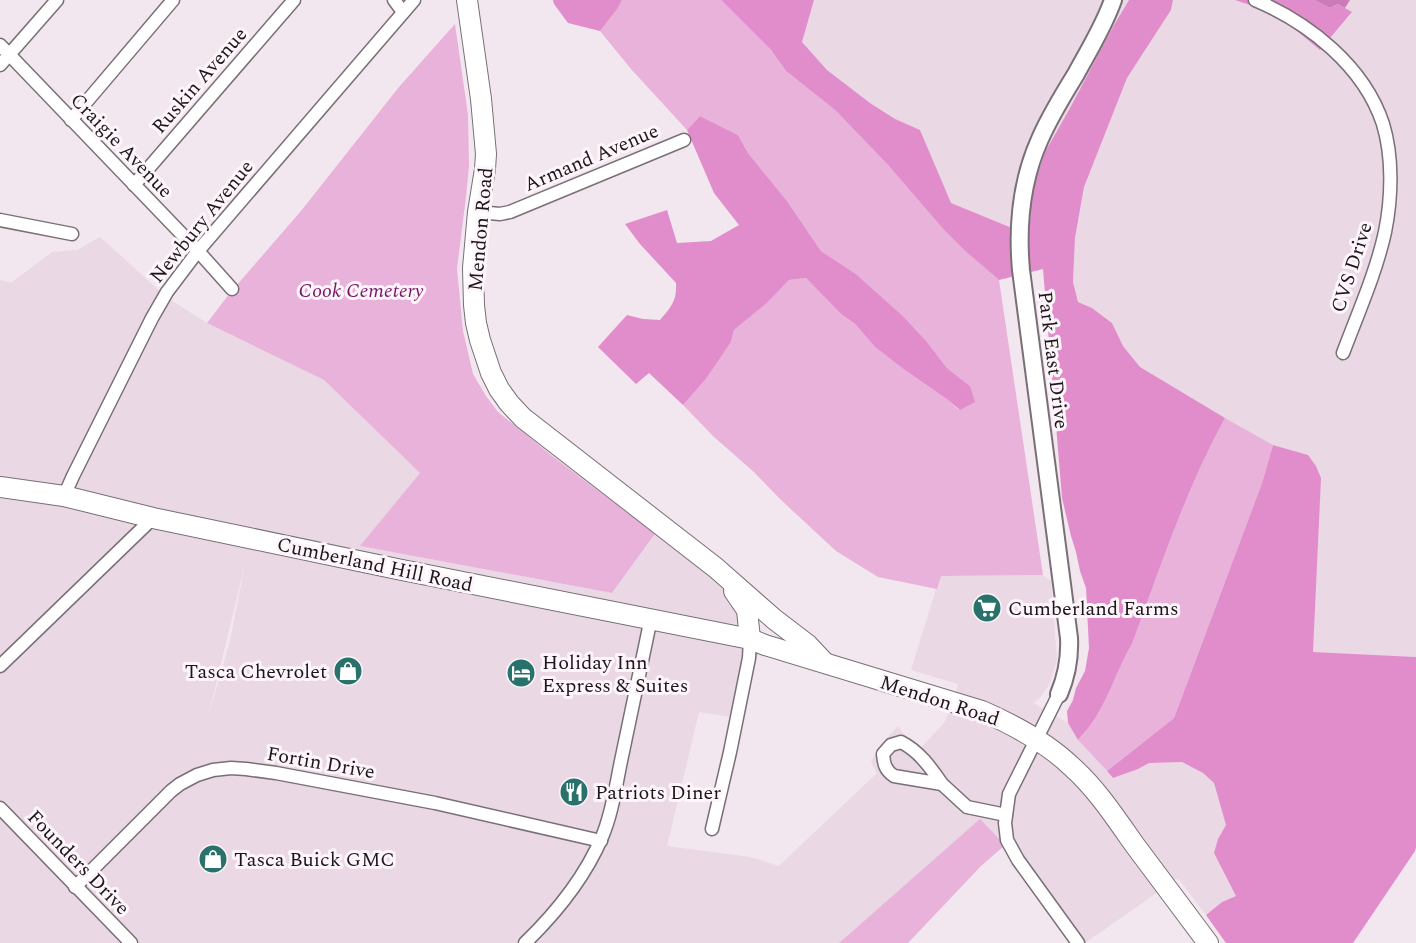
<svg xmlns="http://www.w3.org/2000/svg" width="1416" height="943" viewBox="0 0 1416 943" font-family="Spectral,serif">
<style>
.built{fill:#ead8e5;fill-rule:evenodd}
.green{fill:#e9b2da}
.forest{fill:#e18dcc}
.water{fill:#cc7ab8}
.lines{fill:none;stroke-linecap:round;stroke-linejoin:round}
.street-casing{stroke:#796f76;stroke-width:15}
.secondary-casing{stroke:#796f76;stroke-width:20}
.primary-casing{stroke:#796f76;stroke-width:22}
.street{stroke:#fff;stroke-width:12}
.secondary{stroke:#fff;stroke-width:16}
.primary{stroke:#fff;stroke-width:20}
.labels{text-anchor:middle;stroke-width:6;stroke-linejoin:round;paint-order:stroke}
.street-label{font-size:20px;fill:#1a1619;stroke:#fef5fb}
.park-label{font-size:20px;font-style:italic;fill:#781566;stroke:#fef5fb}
.poi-label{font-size:20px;fill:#1a1619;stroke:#fef5fb;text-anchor:start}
</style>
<rect width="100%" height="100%" fill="#f2e6ef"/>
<g class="built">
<path d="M814,0H1129L1114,25L1070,108L1045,152L1032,192L1029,235L950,203L920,130L895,120L870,103L827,70L802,42Z"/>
<path d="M1173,0H1235L1253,6L1291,26L1320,50L1352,13L1345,8L1350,0H1416V657L1313,652L1315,586L1308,455L1273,445L1217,414L1140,367L1123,346L1112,323L1092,308L1078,302L1073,282L1075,238L1084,187L1127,78L1171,10Z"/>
<path d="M100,237L163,294L174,302L207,323L324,380L420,473L361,546L612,593L661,527L736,588L764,636L738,718L699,712L667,846L750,857L779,866L877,773L871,762L881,744L898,726L917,752L944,723L953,703L958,684L911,670L940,576L1043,575L1051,581L1057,660L1049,685L1040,698L1033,703L1068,723L1078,740L1113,778L1138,769L1149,763L1182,762L1203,773L1214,783L1226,825L1218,839L1236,896L1222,902L1206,915L1178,878L1085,943H1081L1005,845L980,820L839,943H0V280L11,283L52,252L77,250ZM246,560L230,641L208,717Z"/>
</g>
<g class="green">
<path d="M622,0H721L771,50L786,71L835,110L888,165L944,230L965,251L999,280L1043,575L941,576L937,589L878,577L836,551L780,499L754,472L714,437L683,405L706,379L731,342L734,330L767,303L789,280L806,278L841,314L855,324L875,347L902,368L948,400L959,410L970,386L947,368L927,342L904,317L856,274L821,251L787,201L748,153L738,135L700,116L687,130L631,69L600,31L618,8Z"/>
<path d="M455,24L468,115L469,166L466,197L457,269L463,331L473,374L486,396L498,412L551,455L655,534L612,593L360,546L420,473L324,380L207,323L230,293L301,211L399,87Z"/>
<path d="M1225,418L1273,445L1262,483L1174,718L1107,771L1078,740C1106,712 1113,676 1132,644C1160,568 1186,489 1225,418Z"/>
<path d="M980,819L1005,845L981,866L908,943H839Z"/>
</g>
<g class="forest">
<path d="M553,0H622L618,8L600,31L568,23L554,4Z"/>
<path d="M721,0H814L802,42L827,70L870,103L895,119L920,130L951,203L1029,235L1032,192L1045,152L1070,108L1114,25L1129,0H1173L1171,10L1127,78L1084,187L1075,238L1073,282L1078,302L1092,308L1112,323L1123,346L1140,367L1225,418C1186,489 1160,568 1132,644C1112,678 1107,710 1078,740L1068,723L1067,711L1073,700L1076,688L1085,671L1089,648L1086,588L1080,571L1076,552L1071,536L1062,498L1043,269L999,280L965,251L944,230L888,165L835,110L786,71L771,50Z"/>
<path d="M1235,0H1314L1330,8L1338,4L1352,12L1320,50L1291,26L1253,6Z"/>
<path d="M700,116L738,135L748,153L787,201L821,251L856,274L904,317L927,342L947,368L970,386L975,402L960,410L948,400L902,368L875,347L855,324L841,314L806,278L789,280L767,303L734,330L731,342L706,379L683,405L649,373L636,384L598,347L627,315L643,319L660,320C671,307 677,301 676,283L640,244L625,224L667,210L677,243L711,241L739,225L714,193L687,130Z"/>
<path d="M1273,445L1308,455L1316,466L1321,478L1313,652L1416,657V847L1415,851L1353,943H1226L1206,915L1222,902L1236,896L1214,853L1218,839L1226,825L1214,783L1203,773L1182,762L1149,763L1138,769L1113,778L1107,771L1174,718L1262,483Z"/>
</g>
<path class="water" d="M1314,0H1350L1345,8L1338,4L1330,8Z"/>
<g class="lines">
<g class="street-casing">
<g id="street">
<path d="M394,0L403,12"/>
<path d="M1255,0C1309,23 1364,66 1383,124C1393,157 1392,197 1385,232C1376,273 1358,313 1343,353"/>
<path d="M0,45L198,251L232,289"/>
<path d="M0,65L57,0"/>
<path d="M71,120L173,0"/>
<path d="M134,185L294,0"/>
<path d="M478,212L500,214L510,212L684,140"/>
<path d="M0,220L72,234"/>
<path d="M64,496L73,476L152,318L167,292L198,251L414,0"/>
<path d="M0,666L153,518"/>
<path d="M1059,694L1009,794L1005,823L1007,840L1018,860L1078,943"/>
<path d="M901,742C919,751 931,768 942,784L894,776C885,770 884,764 883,754L891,745Z"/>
<path d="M942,784L967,807L1006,815"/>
<path d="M0,808L131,943"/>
<path d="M712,829L730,752L749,658L750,639"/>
<path d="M75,887L171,791L180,784L197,775L213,770L231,768L246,769L276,773L435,803L601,841"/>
<path d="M525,943C556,913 585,877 602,837C612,814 616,785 621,761C631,713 641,666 651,618"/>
</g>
</g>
<g class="secondary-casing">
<path id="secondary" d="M1059,694C1067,675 1070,658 1069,638L1021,270C1017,225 1021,181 1040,139C1050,116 1063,95 1076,74C1089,50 1104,26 1113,0"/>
</g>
<g class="primary-casing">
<g id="primary">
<path d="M467,0L481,99L486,154L485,169L478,212L473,268L474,305L476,323L480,340L491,373L499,389L509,403L523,418L716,568L774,619L808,645L823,661"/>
<path d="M0,487L64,496L153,518L397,569L750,639L765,645L982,711C1014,725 1046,742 1071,766C1096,788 1115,817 1134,844C1159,877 1183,910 1208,943"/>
<path d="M734,591L747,610L750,639"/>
</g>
</g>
<use href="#street" class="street"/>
<use href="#secondary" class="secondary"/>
<use href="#primary" class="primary"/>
</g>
<defs>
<g id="supermarket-disc" transform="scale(1.5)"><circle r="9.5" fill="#29716b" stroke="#fef5fb"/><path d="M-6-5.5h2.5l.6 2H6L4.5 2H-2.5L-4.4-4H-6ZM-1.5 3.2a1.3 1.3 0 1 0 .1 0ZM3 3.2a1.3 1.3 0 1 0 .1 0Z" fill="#fff"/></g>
<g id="shop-disc" transform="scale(1.5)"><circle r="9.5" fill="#29716b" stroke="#fef5fb"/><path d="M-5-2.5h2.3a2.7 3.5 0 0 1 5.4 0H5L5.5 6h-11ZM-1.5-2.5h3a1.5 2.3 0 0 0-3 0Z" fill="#fff"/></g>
<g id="hotel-disc" transform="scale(1.5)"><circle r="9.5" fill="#29716b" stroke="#fef5fb"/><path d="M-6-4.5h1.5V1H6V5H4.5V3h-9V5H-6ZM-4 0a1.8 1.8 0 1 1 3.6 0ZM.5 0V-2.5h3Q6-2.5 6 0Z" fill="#fff"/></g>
<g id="restaurant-disc" transform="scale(1.5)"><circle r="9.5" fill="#29716b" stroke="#fef5fb"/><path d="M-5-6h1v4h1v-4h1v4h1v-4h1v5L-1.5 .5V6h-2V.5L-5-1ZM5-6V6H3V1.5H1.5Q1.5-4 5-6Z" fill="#fff"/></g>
</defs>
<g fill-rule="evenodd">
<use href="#supermarket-disc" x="987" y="608"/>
<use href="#shop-disc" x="348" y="671"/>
<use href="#hotel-disc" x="521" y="673"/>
<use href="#restaurant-disc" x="574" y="792"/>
<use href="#shop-disc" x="213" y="859"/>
</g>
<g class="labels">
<g class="street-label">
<text transform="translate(199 80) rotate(-49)" y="7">Ruskin Avenue</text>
<text transform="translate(122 145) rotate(46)" y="7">Craigie Avenue</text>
<text transform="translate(591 157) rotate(-23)" y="7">Armand Avenue</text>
<text transform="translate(201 221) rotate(-51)" y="7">Newbury Avenue</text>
<text transform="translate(480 229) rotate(-85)" y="7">Mendon Road</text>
<text transform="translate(1351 267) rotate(-72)" y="7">CVS Drive</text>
<text transform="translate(1054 360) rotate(83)" y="7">Park East Drive</text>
<text transform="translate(375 564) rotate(12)" y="7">Cumberland Hill Road</text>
<text transform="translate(940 700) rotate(18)" y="7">Mendon Road</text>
<text transform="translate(321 762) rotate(10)" y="7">Fortin Drive</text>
<text transform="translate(79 862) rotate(46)" y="7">Founders Drive</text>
</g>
<g class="park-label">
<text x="361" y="297">Cook Cemetery</text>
</g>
<g class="poi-label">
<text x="1008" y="615">Cumberland Farms</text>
<text x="542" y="669">Holiday Inn<tspan x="542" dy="23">Express &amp; Suites</tspan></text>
<text x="327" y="678" text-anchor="end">Tasca Chevrolet</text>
<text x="595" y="799">Patriots Diner</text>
<text x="234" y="866">Tasca Buick GMC</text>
</g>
</g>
</svg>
